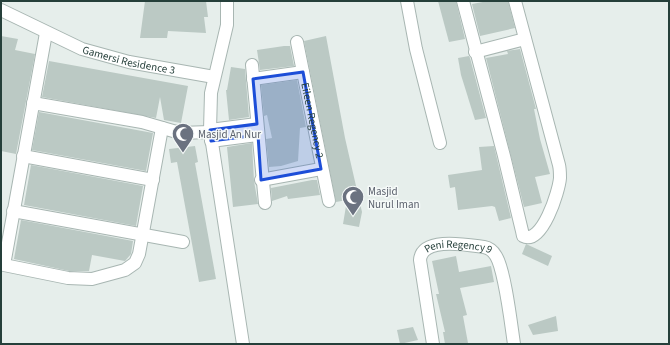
<svg xmlns="http://www.w3.org/2000/svg" width="670" height="345" viewBox="0 0 670 345" font-family="'Source Sans 3',sans-serif">
<style>
.building{fill:#bbc9c4}
.lines{fill:none;stroke-linecap:round;stroke-linejoin:round}
.minor-casing{stroke:#a8b6b2;stroke-width:14}
.minor{stroke:#fff;stroke-width:12}
.marked{fill:#1d4ed8;fill-opacity:0.2;stroke:#1d4ed8;stroke-width:3;stroke-linejoin:round}
.labels{text-anchor:middle;stroke-width:3;stroke-linejoin:round;paint-order:stroke}
.street-label{font-size:11px;fill:#253f3a;stroke:#f6faf9}
.worship-label{font-size:11px;fill:#5b616d;stroke:#f6faf9;text-anchor:start}
</style>
<rect width="100%" height="100%" fill="#e6eeeb"/>
<g class="building">
<path d="M145,1H206L208,17H204L206,33L168,31L167,38H140Z"/>
<path d="M438,1H456L465,39L449,42Z"/>
<path d="M488,1H508L515,28L480,36L472,4Z"/>
<path d="M1,36L18,39L15,50L35,54L16,154L1,151Z"/>
<path d="M326,36L345,138L362,212L359,227L343,224L347,200L336,202L304,41Z"/>
<path d="M284,46H290L294,66L260,70L257,50Z"/>
<path d="M520,49L536,109H534L540,139L550,174L535,177L542,203L524,207L486,58L508,54L507,51Z"/>
<path d="M469,56L470,58L486,118L475,120L461,75L458,58Z"/>
<path d="M49,61L188,86L181,123L164,120L160,97L156,118L42,97Z"/>
<path d="M231,67L245,69L249,117L229,120L226,90H227Z"/>
<path d="M297,80L306,127L300,128L298,161L281,166L269,167L266,139L272,138L267,115L264,116L261,85Z"/>
<path d="M39,112L153,133L146,171L32,150Z"/>
<path d="M252,143L254,181L258,204L233,207L227,147Z"/>
<path d="M195,146L198,162L195,163L216,279L199,282L177,162L171,163L169,149Z"/>
<path d="M494,146L511,218L499,221L495,207L492,206L458,210L455,187L450,188L448,175L482,170L479,147Z"/>
<path d="M31,165L143,186L136,226L24,205Z"/>
<path d="M312,180H317L320,195L288,199L287,196L272,201L271,188Z"/>
<path d="M21,220L133,241L131,254L125,261L92,255L89,271H69L14,259Z"/>
<path d="M526,244L552,256L548,266L522,254Z"/>
<path d="M456,256L459,272L491,266L494,282L460,288L467,315L463,316L468,343L445,344L443,332H445L436,294H439L432,261Z"/>
<path d="M556,316L558,331L533,335L528,325Z"/>
<path d="M413,327L418,340L400,344L397,330Z"/>
</g>
<g class="lines">
<g class="minor-casing">
<g id="minor">
<path d="M227,1V25L211,93L210,130L243,344"/>
<path d="M407,1L416,49L440,143"/>
<path d="M463,1L504,156L522,231L523,236C542,246 559,191 560,178C560,174 560,169 559,165L515,1"/>
<path id="s1" d="M1,10L82,49L129,62L214,77"/>
<path d="M46,33L4,265L68,278L92,279L125,270L135,263L139,254L162,128"/>
<path id="s2" d="M297,42L329,201"/>
<path d="M475,52L525,39"/>
<path d="M252,65L265,203"/>
<path d="M253,79L303,72"/>
<path d="M33,103L142,122L180,133L210,132"/>
<path d="M210,130L257,124"/>
<path d="M211,141L258,135"/>
<path d="M23,156L153,180"/>
<path d="M261,180L321,169"/>
<path d="M13,211L183,242"/>
<path id="s3" d="M433,344L420,260C422,236 468,245 484,247C490,248 493,251 496,256C505,271 511,324 514,344"/>
</g>
</g>
<use href="#minor" class="minor"/>
</g>
<path class="marked" d="M303,72L321,169L261,180L258,135L211,141L210,130L257,124L253,79Z"/>
<defs>
<g id="mosque-pin" transform="scale(1.15)"><path d="M0 17L-7.5 6A9.5 9.5 0 1 1 7.5 6Z" fill="#6b7280" stroke="#f6faf9"/><path d="M3.5-4.9A6 6 0 1 0 3.5 4.9A5 5 0 1 1 3.5-4.9Z" fill="#fff"/></g>
</defs>
<g fill-rule="evenodd">
<use href="#mosque-pin" x="183" y="134"/>
<use href="#mosque-pin" x="353" y="197"/>
</g>
<g class="labels">
<g class="street-label">
<text dy="4" stroke="none"><textPath href="#s1" startOffset="138">Gamersi Residence 3</textPath></text>
<text dy="4" stroke="none"><textPath href="#s2" startOffset="80">Eileen Regency 2</textPath></text>
<text dy="4" stroke="none"><textPath href="#s3" startOffset="131">Peni Regency 9</textPath></text>
</g>
<g class="worship-label">
<text x="198" y="138">Masjid An Nur</text>
<text x="368" y="195">Masjid<tspan x="368" dy="13">Nurul Iman</tspan></text>
</g>
</g>
<rect width="670" height="345" fill="none" stroke="#253f3a" stroke-width="4"/>
</svg>
